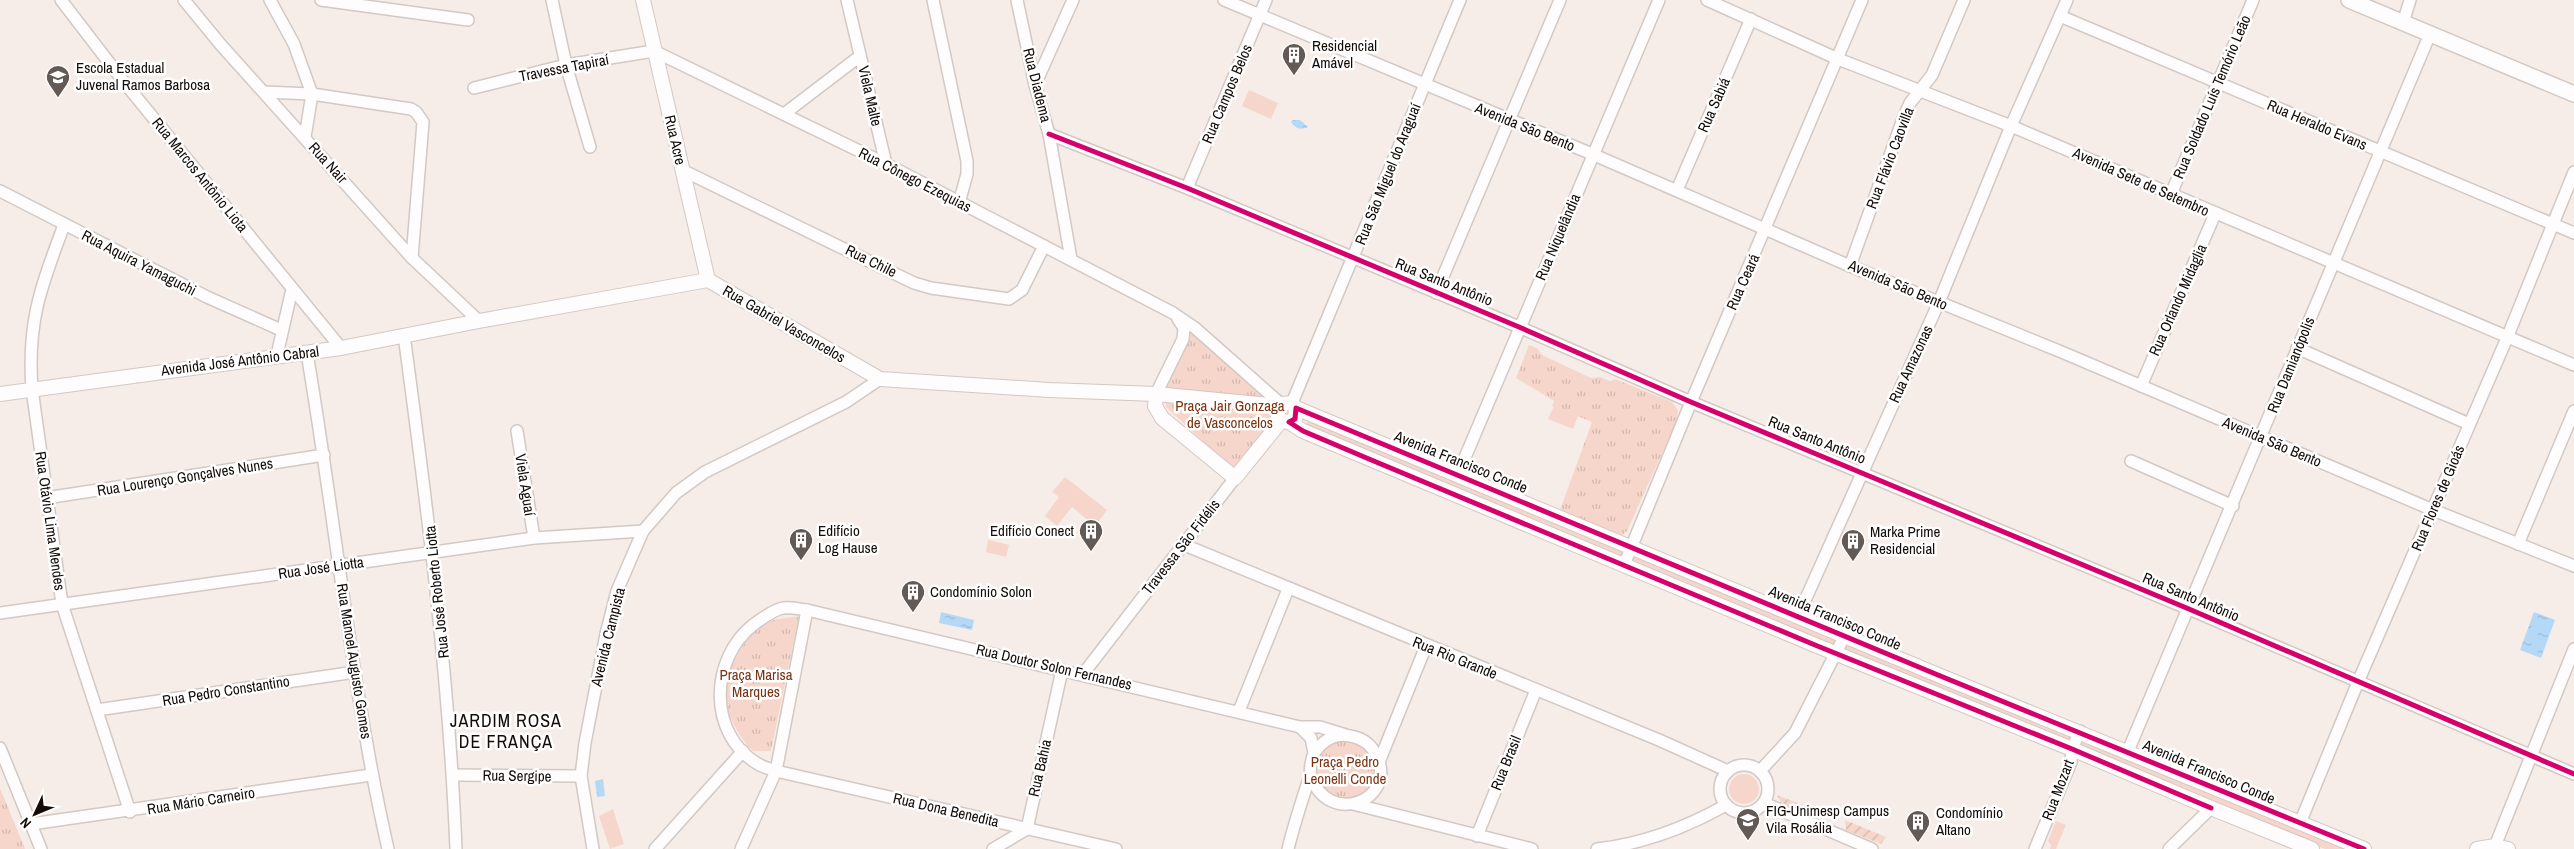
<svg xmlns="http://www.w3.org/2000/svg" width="2574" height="849" viewBox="0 0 2574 849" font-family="'Archivo Narrow',sans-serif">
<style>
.grass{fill:#f6d6ca}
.park{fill:url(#park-tufts)}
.garden{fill:url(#garden-furrows)}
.water{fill:url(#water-ripples)}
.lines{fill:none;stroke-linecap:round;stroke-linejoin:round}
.minor-casing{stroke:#d2c8c4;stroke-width:14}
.tertiary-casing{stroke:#d2c8c4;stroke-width:16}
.secondary-casing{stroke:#d2c8c4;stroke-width:18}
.minor{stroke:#fefcfc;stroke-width:11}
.tertiary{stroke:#fefcfc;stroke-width:14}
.secondary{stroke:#fefcfc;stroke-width:15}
.cycleway-casing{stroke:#fff;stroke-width:8}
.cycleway{stroke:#d6006c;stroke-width:5}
.labels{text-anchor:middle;stroke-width:5;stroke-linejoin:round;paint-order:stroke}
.poi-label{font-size:15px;fill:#140b07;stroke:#fff;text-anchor:start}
.street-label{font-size:15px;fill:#140b07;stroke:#fff}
.park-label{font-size:15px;fill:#7a3312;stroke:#fff}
.quarter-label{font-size:18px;letter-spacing:1px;fill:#140b07;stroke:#fff}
</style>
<defs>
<pattern id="park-tufts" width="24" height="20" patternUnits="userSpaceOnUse" patternTransform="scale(1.25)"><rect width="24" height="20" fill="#f6d6ca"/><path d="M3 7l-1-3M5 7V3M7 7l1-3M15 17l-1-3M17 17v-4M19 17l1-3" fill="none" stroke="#d2b6ac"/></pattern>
<pattern id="garden-furrows" width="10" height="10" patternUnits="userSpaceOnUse" patternTransform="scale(1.25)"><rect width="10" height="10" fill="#f6d6ca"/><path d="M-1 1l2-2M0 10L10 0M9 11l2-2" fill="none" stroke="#d2b6ac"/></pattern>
<pattern id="water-ripples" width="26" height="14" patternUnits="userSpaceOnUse" patternTransform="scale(1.25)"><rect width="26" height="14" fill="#b4d9f6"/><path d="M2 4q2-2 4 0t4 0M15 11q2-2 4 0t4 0" fill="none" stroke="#9ab9d1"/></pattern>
</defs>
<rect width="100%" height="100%" fill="#f6ede9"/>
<g class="grass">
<path d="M1249,90L1278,103L1271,119L1242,106Z"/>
<path d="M1554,406L1578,416L1573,429L1548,419Z"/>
<path d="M1311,418L2354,849H2325L1304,426Z"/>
<path d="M1065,477L1107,510L1095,526L1072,507L1057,526L1045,516L1059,497L1052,492Z"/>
<path d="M988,540L1009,545L1006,557L986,552Z"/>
<circle cx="1744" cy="789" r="15"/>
<path d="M613,809L624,844L610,849L599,816Z"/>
<path d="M2056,821L2066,825L2056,849H2050L2051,845L2048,841Z"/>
</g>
<g class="park">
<path d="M1190,331L1276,402V419L1233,469L1166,407V380Z"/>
<path d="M1529,345L1537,348L1542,355L1591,378L1600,377L1610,381L1615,379L1672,402L1678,410L1677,420L1627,531L1622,535L1560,510L1592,422L1552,406L1554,401L1516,378Z"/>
<path d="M799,616L771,751H753C725,723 718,688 738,654C745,642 753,630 766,623C775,618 789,618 799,616Z"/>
<path d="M1340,739L1360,742L1374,757L1376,779L1363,797L1342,802L1317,785C1312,758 1316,751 1340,739Z"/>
<path d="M0,788L25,849H0Z"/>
</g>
<g class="garden">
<path d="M1777,795L1803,805L1800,811L1781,803Z"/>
<path d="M1845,820L1886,837L1881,844L1846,830Z"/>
</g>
<g class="water">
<path d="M1293,120H1300L1308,127C1300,130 1296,129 1291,122Z"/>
<path d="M941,612L974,620L972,630L939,623Z"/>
<path d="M2534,612L2555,620L2541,658L2520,650Z"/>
<path d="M603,779L605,796L597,797L595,781Z"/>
</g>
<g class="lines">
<g class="minor-casing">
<g id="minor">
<path d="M61,0L124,82L341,348"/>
<path d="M184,0L221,45L412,258L479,321"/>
<path d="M270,0L294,44L312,94L305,137"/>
<path d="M321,0L468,20"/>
<path d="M552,0L566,65L590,147"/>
<path d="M847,0L886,164"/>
<path d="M933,0L967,161V174L959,203"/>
<path d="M1017,0L1035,85L1049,134L1071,259"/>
<path d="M1224,0L1592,154L1850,266L2064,353L2433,510L2574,566"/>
<path d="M1707,0L1838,59L2011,126L2574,365"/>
<path d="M2060,16L2574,233"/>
<path d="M2403,23L2410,0"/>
<path d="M1035,85L1073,0"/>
<path d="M474,88L566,65L654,51L886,164L1173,313L1195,328L1281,404"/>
<path d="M264,92L312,94L411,109L416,112L423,122L412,258"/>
<path d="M784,114L860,56"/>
<path d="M1049,134L1187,188L1519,327L1691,402L2189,609L2574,774"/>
<path d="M682,170L914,283L931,288L1009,299L1022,290L1044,246"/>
<path d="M1187,188L1266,0"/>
<path d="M1677,190L1751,19"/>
<path d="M0,191L207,297L281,330"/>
<path d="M2171,194L2253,0"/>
<path d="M64,225C41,287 27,321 32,389L62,604L130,812"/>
<path d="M1850,266L1903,119L1910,103L1932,75L1964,0"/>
<path d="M1436,293L1560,0"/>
<path d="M404,335C427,506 449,676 456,849"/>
<path d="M2297,348L2469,424"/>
<path d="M307,353C335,518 351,686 388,849"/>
<path d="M277,355L292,289"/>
<path d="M2141,386L2215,214"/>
<path d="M1156,394L1183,339L1184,328L1178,319"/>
<path d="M1292,403L1460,0"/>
<path d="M517,431L534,538"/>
<path d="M2131,461L2233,506"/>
<path d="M1458,474L1659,0"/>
<path d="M46,498L324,455"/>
<path d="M1182,544L1659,740L1728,771"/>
<path d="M2518,544L2574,411"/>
<path d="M1624,565L1691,402L1862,0"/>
<path d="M0,613L534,538L643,531"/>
<path d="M1798,616L1939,302L2011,126L2067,0"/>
<path d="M1083,674L1235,478"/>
<path d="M97,710L355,672"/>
<path d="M1239,711L1288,589"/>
<path d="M1300,727L1311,738L1314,753"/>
<path d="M0,748L41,849"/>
<path d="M2128,751C2230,513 2328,272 2430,34"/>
<path d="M1379,762L1426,646"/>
<circle cx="1744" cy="789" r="24"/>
<path d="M1760,771L1795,733L1845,635"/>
<path d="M453,775L581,776"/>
<path d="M1764,803L1872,849"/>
<path d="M1353,804L1532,849"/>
<path d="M2300,823L2358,682L2507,338L2574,172"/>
<path d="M31,824L371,775"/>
<path d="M1477,836L1536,690"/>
<path d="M2495,846L2574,649"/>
<path d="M593,849L581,776L585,743L606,634L617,591L643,531L676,493L705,472L846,402L880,379"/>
<path d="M655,849L743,751"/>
<path d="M741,849L776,771L807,610"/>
<path d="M993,849L1027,829L1062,670"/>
<path d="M1116,849L776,771C770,769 763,767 758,764C707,734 710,659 753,625C761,619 773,610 783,608C791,607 799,609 807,610L1300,727H1320L1346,735"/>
<path d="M1288,849C1294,825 1301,803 1309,779C1311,774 1310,769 1311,764C1313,746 1332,732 1350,736C1363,738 1373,746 1378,759C1395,801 1328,827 1311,776"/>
<path d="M1597,849C1642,844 1687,827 1726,805"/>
<path d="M2035,849L2071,762L2072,749L2080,731"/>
<path d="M2169,849L2211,808"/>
</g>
</g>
<g class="tertiary-casing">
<g id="tertiary">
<path d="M643,0L708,280"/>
<path d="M0,394L341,348L479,321L708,280L880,379L1049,390L1156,394L1279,406"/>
<path d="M1156,394L1155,406L1162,418L1235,478L1281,421"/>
<path d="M1296,408L1295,419L1289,422L1281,421C1276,415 1276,409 1281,404L1292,403L1296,408L1938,675L2364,849"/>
<path d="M1289,422L1303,431L1815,645L2072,749L2211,808L2312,849"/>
<path d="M2477,849L2495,846L2508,849"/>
</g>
</g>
<g class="secondary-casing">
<path id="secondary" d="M2349,0L2574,94"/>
</g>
<use href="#minor" class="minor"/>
<use href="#tertiary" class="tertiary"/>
<use href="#secondary" class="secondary"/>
<g class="cycleway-casing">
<g id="cycleway">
<path d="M1049,134L1187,188L1519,327L1691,402L2189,609L2574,774"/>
<path d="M2211,808L2072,749L1815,645L1369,459L1303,431L1289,422L1295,419L1296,408L1938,675L2364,849"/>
</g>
</g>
<use href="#cycleway" class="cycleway"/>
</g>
<defs>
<g id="building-pin" transform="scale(1.25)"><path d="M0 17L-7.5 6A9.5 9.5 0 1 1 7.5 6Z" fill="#635a56" stroke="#fff"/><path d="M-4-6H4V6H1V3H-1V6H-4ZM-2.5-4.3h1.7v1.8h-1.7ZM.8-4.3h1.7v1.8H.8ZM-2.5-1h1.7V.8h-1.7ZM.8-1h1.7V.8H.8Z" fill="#fff"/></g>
<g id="school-pin" transform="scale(1.25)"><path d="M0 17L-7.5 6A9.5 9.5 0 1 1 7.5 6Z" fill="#635a56" stroke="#fff"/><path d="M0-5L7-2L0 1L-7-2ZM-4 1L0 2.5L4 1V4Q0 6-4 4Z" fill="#fff"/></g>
<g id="university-pin" transform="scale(1.25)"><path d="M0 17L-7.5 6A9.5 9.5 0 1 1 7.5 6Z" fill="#635a56" stroke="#fff"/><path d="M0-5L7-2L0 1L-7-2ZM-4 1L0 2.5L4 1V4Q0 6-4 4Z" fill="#fff"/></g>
</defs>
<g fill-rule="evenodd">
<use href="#building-pin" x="1294" y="55"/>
<use href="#school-pin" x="58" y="77"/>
<use href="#building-pin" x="1091" y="531"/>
<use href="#building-pin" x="801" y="540"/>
<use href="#building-pin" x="1853" y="541"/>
<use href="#building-pin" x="913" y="592"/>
<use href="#university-pin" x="1748" y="820"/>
<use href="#building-pin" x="1918" y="822"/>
</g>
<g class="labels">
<g class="poi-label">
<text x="1312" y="51">Residencial<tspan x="1312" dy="17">Amável</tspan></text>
<text x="76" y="73">Escola Estadual<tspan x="76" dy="17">Juvenal Ramos Barbosa</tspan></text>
<text x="818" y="536">Edifício<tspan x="818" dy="17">Log Hause</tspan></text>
<text x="1074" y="536" text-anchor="end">Edifício Conect</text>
<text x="1870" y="537">Marka Prime<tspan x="1870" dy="17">Residencial</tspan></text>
<text x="930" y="597">Condomínio Solon</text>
<text x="1766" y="816">FIG-Unimesp Campus<tspan x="1766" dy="17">Vila Rosália</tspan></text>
<text x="1936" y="818">Condomínio<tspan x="1936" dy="17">Altano</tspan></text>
</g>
<g class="street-label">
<text transform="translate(564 68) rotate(-11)" y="5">Travessa Tapiraí</text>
<text transform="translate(1037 85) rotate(76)" y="5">Rua Diadema</text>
<text transform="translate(1227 94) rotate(-67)" y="5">Rua Campos Belos</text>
<text transform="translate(870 96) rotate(77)" y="5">Viela Malte</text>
<text transform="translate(2212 97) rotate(-67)" y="5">Rua Soldado Luís Temório Leão</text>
<text transform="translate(1714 105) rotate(-66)" y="5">Rua Sabiá</text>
<text transform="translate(2317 125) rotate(23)" y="5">Rua Heraldo Evans</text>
<text transform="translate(1525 127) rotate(22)" y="5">Avenida São Bento</text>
<text transform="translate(675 140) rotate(77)" y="5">Rua Acre</text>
<text transform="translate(1890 158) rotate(-69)" y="5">Rua Flávio Caovilla</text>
<text transform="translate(328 163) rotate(48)" y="5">Rua Nair</text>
<text transform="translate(1388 174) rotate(-68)" y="5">Rua São Miguel do Araguaí</text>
<text transform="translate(200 175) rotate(51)" y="5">Rua Marcos Antônio Liota</text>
<text transform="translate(915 180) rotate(27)" y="5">Rua Cônego Ezequias</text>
<text transform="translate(2141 182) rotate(24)" y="5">Avenida Sete de Setembro</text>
<text transform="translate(1558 237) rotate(-67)" y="5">Rua Niquelândia</text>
<text transform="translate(871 261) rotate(26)" y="5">Rua Chile</text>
<text transform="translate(139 263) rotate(27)" y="5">Rua Aquira Yamaguchi</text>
<text transform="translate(1444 282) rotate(22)" y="5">Rua Santo Antônio</text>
<text transform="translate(1743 282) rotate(-66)" y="5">Rua Ceará</text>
<text transform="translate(1898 285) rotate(23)" y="5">Avenida São Bento</text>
<text transform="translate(2178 300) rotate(-66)" y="5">Rua Orlando Midaglia</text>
<text transform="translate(784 324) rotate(30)" y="5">Rua Gabriel Vasconcelos</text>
<text transform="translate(240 361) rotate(-7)" y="5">Avenida José Antônio Cabral</text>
<text transform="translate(1911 364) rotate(-65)" y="5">Rua Amazonas</text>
<text transform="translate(2291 365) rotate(-68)" y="5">Rua Damianópolis</text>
<text transform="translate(1817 440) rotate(22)" y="5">Rua Santo Antônio</text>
<text transform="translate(2272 442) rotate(23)" y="5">Avenida São Bento</text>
<text transform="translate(1461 462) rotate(22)" y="5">Avenida Francisco Conde</text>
<text transform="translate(185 477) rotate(-9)" y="5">Rua Lourenço Gonçalves Nunes</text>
<text transform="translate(525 485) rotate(81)" y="5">Viela Aguaí</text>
<text transform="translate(2438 498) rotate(-67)" y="5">Rua Flores de Gioás</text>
<text transform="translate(50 521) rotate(82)" y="5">Rua Otávio Lima Mendes</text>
<text transform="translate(1181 547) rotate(-52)" y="5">Travessa São Fidélis</text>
<text transform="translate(321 568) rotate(-8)" y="5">Rua José Liotta</text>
<text transform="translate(437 592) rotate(-96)" y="5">Rua José Roberto Liotta</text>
<text transform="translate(2191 597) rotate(23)" y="5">Rua Santo Antônio</text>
<text transform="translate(1835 618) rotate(23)" y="5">Avenida Francisco Conde</text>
<text transform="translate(608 637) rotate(-76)" y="5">Avenida Campista</text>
<text transform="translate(1455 658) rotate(22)" y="5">Rua Rio Grande</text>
<text transform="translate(354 661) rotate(81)" y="5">Rua Manoel Augusto Gomes</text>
<text transform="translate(1054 667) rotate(13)" y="5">Rua Doutor Solon Fernandes</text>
<text transform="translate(226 691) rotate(-9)" y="5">Rua Pedro Constantino</text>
<text transform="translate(1506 763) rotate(-68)" y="5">Rua Brasil</text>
<text transform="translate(1040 768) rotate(-77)" y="5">Rua Bahia</text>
<text transform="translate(2209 772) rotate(23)" y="5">Avenida Francisco Conde</text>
<text transform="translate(517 776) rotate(1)" y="5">Rua Sergipe</text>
<text transform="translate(2058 790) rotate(-69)" y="5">Rua Mozart</text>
<text transform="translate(201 801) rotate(-9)" y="5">Rua Mário Carneiro</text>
<text transform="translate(946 810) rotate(13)" y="5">Rua Dona Benedita</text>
</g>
<g class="park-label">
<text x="1230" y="411">Praça Jair Gonzaga<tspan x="1230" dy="17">de Vasconcelos</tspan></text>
<text x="756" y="680">Praça Marisa<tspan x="756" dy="17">Marques</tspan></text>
<text x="1345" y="767">Praça Pedro<tspan x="1345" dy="17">Leonelli Conde</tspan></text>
</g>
<g class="quarter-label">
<text x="506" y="727">JARDIM ROSA<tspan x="506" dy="21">DE FRANÇA</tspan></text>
</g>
</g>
<g transform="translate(35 814) rotate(226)" stroke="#ffffff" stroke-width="4" paint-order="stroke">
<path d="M0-4L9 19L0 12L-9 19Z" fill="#140b07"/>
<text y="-8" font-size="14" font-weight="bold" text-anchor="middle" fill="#140b07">N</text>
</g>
</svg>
